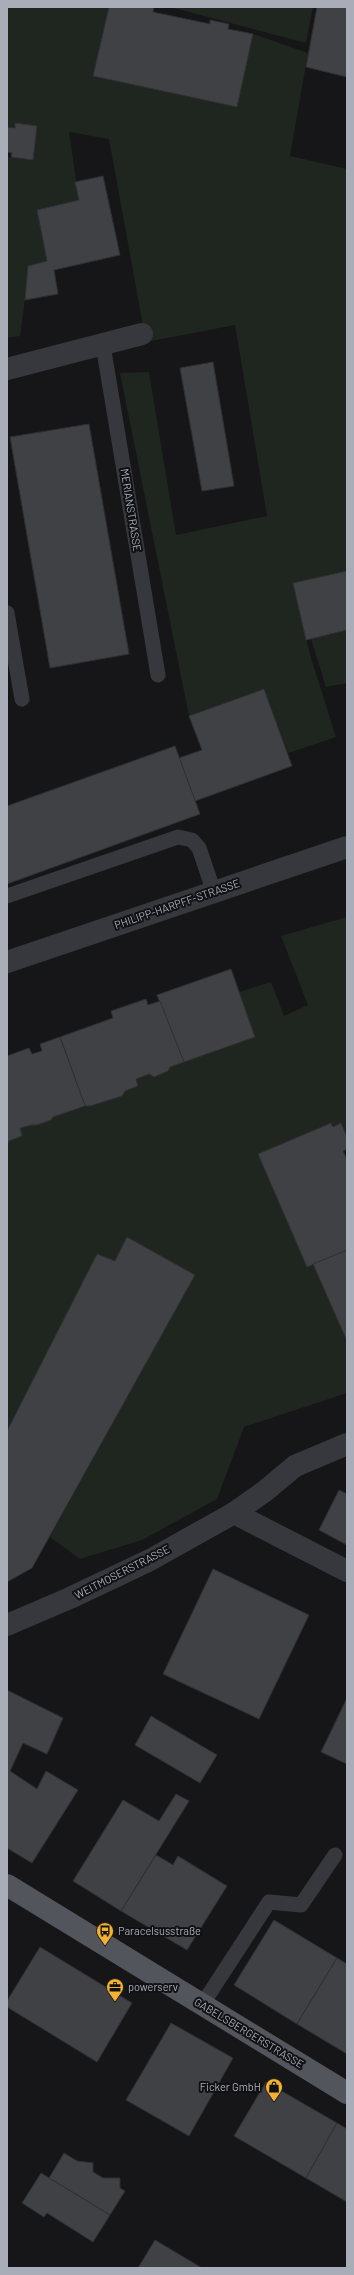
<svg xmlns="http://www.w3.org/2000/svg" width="354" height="2275" viewBox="0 0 354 2275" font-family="Barlow,sans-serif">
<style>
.green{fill:#1e261f}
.building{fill:#404145;stroke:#303034}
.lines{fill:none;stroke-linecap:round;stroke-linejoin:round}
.lane{stroke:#37383d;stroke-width:15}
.street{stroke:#37383d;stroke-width:22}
.primary{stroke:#53555c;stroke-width:22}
.labels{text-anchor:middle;stroke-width:4;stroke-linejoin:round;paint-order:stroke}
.street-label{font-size:11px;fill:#a8adb8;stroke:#111113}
.poi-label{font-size:11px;fill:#a8adb8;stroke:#111113;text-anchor:start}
</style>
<rect width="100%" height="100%" fill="#161618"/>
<g class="green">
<path d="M7,7H109L93,76L236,107L253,34L308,53L290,156L347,169V571L293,584L311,658L336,737L288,753L264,689L189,716L120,373L149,372L176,535L267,516L235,325L146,342L109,139L69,132L79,200L37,210L47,261L25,300L20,336L7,338V157L33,160L37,126L7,127Z"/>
<path d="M170,7H313L306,43Z"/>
<path d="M347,630V683L326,687L311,639Z"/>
<path d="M347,917V1137L331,1123L258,1154L307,1266L313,1264L347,1341V1393L244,1427L217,1499L142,1540L80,1559L50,1537L195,1275L115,1261L97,1254L7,1431V1145L9,1141L22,1136L20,1128C31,1125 41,1124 51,1120L53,1117C76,1108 99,1104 122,1096L125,1091L138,1086L136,1079L149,1074L154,1077L168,1071L170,1067L255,1037L239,992L271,982L284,1016L308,1005L281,936Z"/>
</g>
<g class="building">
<path d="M109,7H151L154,8L153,12L210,24V20L229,24L228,29L253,34L237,107L93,76Z"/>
<path d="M317,7H347V77L306,67Z"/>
<path d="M15,123L37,126L33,160L11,157L12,153L7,152V127L15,128Z"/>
<path d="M103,176L120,255L54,270L58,294L25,300L28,266L47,261L37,210L79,200L75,182Z"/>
<path d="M213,362L234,486L202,491L180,368Z"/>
<path d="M89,424L129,654L50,668L10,437Z"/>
<path d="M347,571V630L306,640L293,583Z"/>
<path d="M264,689L292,766L195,801L179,758L202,750L189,716Z"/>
<path d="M175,746L200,814L7,884V806Z"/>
<path d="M231,969L255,1037L184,1062L157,995Z"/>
<path d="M146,999L148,1005L160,1001L184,1062L170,1067L168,1071L154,1077L149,1074L136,1079L138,1086L125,1091L122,1096L90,1106H85L60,1037L113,1018L111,1011Z"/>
<path d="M60,1037L85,1106L53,1117L51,1120L37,1125H32L20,1128L22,1136L9,1141L7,1145V1056L29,1048L32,1054L42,1051L40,1044Z"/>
<path d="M331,1123L333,1127L341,1123L347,1137V1149L343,1151L347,1160V1250L307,1267L258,1154Z"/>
<path d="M127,1237L195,1275L32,1568L7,1582V1431L97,1254L115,1261Z"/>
<path d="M347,1250V1341L313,1264Z"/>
<path d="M339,1490L347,1494V1545L319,1530Z"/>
<path d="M213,1569L309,1615L259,1719L163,1674Z"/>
<path d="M7,1690L63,1718L47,1754L23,1743L10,1771L37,1789L46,1771L78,1790L32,1863L7,1848Z"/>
<path d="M347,1698V1764L321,1752Z"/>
<path d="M151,1716L217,1755L200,1783L135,1745Z"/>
<path d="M176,1794L189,1801L121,1911L73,1881L123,1800L159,1821Z"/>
<path d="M156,1855L173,1865L178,1856L227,1886L187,1950L121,1911Z"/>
<path d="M274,1920L337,1958L297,2024L234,1985Z"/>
<path d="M40,1947L132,2003L97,2062L7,2007V2001Z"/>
<path d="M337,1958L347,1964V2054L297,2024Z"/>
<path d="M171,2023L233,2058L189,2136L126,2100Z"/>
<path d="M266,2082L337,2123L306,2178L234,2136Z"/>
<path d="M337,2123L347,2129V2202L306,2178Z"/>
<path d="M64,2153L77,2161L93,2163V2172L103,2178H120V2188L125,2191L110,2215L49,2178Z"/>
<path d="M41,2173L110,2215L93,2242L47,2213L44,2217L22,2203Z"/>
<path d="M155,2240L202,2268H138Z"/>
</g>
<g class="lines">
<g class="lane">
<path d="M103,345L158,675"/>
<path d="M7,613L22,699"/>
<path d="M7,896L178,837L192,840L199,848L214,892"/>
<path d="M202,2005L269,1902L301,1905L335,1855"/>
</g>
<g class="street">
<path d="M7,369L142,334"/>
<path d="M7,962L347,847"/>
<path d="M234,1513L347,1571"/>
<path d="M7,1625L70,1598L150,1560L234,1513L265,1491L295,1466L347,1444"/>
</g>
<path class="primary" d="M7,1885L347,2093"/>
</g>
<defs>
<g id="bus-pin" transform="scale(0.9)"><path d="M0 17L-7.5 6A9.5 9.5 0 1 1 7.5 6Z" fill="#f2b134" stroke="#111113"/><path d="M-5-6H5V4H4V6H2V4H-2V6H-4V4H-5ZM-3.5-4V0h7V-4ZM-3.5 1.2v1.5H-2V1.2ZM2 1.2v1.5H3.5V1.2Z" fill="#111"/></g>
<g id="office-pin" transform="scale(0.9)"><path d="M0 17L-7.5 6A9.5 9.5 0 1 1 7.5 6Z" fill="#f2b134" stroke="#111113"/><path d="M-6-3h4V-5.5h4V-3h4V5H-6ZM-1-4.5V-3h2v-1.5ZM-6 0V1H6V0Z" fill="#111"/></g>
<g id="shop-pin" transform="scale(0.9)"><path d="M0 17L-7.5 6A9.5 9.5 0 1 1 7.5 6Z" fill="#f2b134" stroke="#111113"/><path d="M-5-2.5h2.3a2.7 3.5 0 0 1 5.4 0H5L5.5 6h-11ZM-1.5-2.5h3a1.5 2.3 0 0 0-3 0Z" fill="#111"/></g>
</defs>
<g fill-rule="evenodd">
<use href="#bus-pin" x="105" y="1931"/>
<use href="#office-pin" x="115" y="1987"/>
<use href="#shop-pin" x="274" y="2087"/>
</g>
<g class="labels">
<g class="street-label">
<text transform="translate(131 510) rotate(81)" y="4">MERIANSTRASSE</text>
<text transform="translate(177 904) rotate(-19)" y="4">PHILIPP-HARPFF-STRASSE</text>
<text transform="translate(122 1572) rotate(-27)" y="4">WEITMOSERSTRASSE</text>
<text transform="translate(249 2033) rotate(31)" y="4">GABELSBERGERSTRASSE</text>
</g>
<g class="poi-label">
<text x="118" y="1935">Paracelsusstraße</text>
<text x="128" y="1991">powerserv</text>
<text x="261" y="2091" text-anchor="end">Ficker GmbH</text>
</g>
</g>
<rect width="354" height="2275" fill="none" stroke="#a8adb8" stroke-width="16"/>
</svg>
